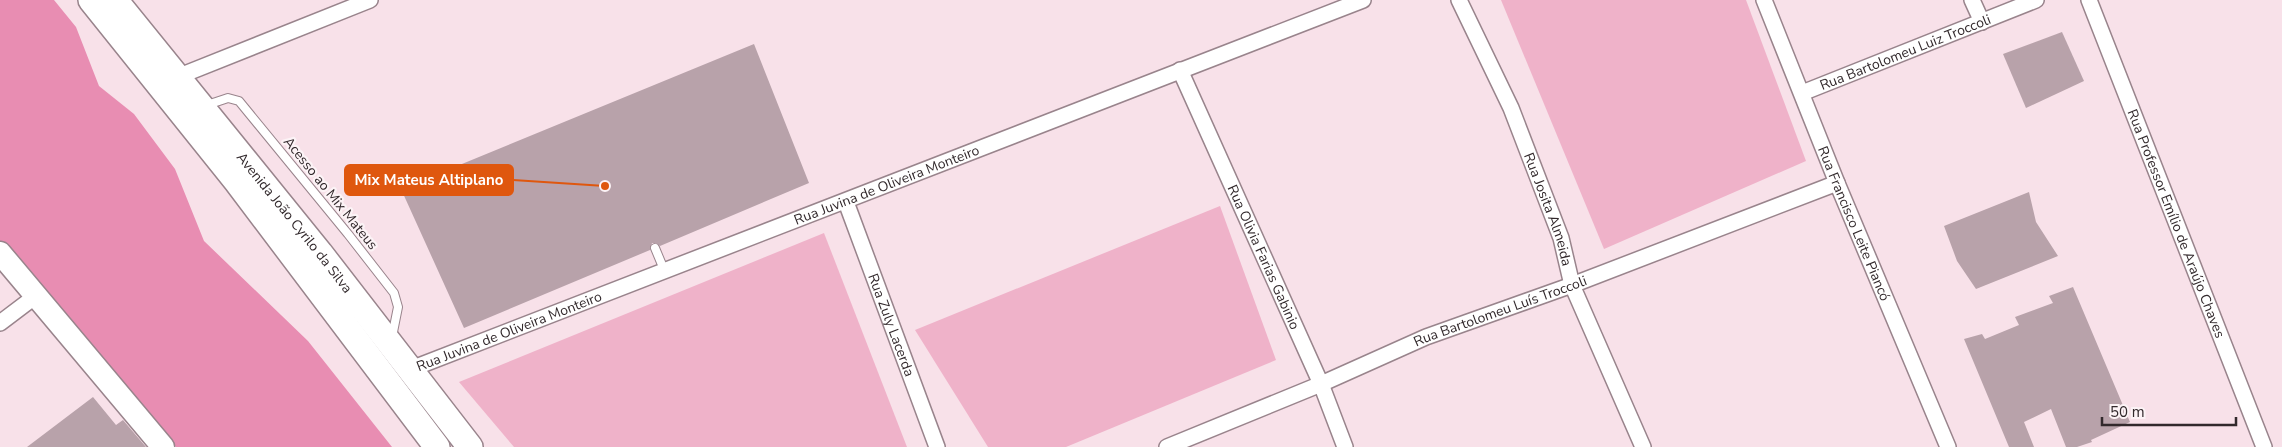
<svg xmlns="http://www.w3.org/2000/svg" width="2282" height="447" viewBox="0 0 2282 447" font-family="'Nunito Sans',sans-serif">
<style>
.green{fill:#efb2c9}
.forest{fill:#e88db2}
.building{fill:#b8a2aa}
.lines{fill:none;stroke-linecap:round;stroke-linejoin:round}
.service-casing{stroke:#99848c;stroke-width:10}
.minor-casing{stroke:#99848c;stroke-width:18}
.secondary-casing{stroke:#99848c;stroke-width:25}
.primary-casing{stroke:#99848c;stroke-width:28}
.service{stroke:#fff;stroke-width:8}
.minor{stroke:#fff;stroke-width:15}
.secondary{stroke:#fff;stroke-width:22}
.primary{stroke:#fff;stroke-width:25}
.labels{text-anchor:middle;stroke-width:4.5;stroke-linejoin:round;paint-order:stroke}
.street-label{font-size:14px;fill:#32292c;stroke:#fcf3f6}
.leader{fill:none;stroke:#df570e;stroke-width:2}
.callout-dot{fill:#df570e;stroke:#fcf3f6;stroke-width:2}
.callout{fill:#df570e;stroke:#df570e;stroke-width:2}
.callout-label{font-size:15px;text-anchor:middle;font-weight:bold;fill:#fff}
</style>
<rect width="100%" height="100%" fill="#f8e1e9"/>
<g class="green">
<path d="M1501,0H1746L1806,161L1604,249Z"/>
<path d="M1220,206L1276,360L1066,447H988L915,330Z"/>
<path d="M824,233L907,447H514L459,382Z"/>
</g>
<path class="forest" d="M0,0H54L76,27L99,86L134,114L175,169L204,241L308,341L392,447H176L102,356L0,242Z"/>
<g class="building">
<path d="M2062,32L2084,81L2026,108L2003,54Z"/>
<path d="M754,44L809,183L660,246L656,243H652L650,250L464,328L401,189Z"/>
<path d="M2029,192L2036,222L2058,256L1976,289L1957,261L1944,226Z"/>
<path d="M2073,287L2130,422L2091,440L2092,442L2077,447H2066L2051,409L2024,422L2034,447H2009L1964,339L1982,334L1985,339L2019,325L2015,317L2053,303L2049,296Z"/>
<path d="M93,397L116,425L123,420L146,447H27Z"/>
</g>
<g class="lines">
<g class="service-casing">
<g id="service">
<path d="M207,105L228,98L239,101L348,234L394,293L398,307L392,337"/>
<path d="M655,248L665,272"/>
</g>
</g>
<g class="minor-casing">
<g id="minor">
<path id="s1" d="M1459,0L1511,108L1561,238L1572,285L1643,447"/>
<path id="s2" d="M1764,0L1837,183L1948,447"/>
<path d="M1972,0L1982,22"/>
<path id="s3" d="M2089,0L2264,447"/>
<path id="s4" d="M1180,70L1321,384L1345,447"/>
<path d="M177,77L370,0"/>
<path id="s5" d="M1802,93L2036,0"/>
<path id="s6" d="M846,202L937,447"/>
<path d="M0,323L37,295"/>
<path id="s7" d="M411,369L1363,0"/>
<path id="s8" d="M1167,447L1321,384L1426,337L1572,285L1837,183"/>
</g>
</g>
<g class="secondary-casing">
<path id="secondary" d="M0,253L163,447"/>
</g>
<g class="primary-casing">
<g id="primary">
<path d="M91,0L237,182L437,447"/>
<path id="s9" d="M115,0L320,253L470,447"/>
</g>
</g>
<use href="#service" class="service"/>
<use href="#minor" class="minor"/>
<use href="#secondary" class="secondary"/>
<use href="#primary" class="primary"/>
</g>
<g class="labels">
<g class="street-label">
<text dy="5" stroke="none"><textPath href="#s5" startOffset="111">Rua Bartolomeu Luiz Troccoli</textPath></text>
<text dy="5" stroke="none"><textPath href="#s7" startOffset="510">Rua Juvina de Oliveira Monteiro</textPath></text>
<text transform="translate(331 193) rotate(51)" y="5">Acesso ao Mix Mateus</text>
<text dy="5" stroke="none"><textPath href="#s1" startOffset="228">Rua Josita Almeida</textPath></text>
<text dy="5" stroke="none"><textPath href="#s9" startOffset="286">Avenida João Cyrilo da Silva</textPath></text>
<text dy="5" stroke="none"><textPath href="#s2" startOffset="241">Rua Francisco Leite Piancó</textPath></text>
<text dy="5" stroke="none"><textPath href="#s3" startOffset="240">Rua Professor Emílio de Araújo Chaves</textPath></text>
<text dy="5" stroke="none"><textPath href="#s4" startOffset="205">Rua Olivia Farias Gabinio</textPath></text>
<text dy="5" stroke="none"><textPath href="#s8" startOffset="360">Rua Bartolomeu Luís Troccoli</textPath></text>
<text dy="5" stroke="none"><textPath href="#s6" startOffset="131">Rua Zuly Lacerda</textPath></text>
<text dy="5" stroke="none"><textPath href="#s7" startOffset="105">Rua Juvina de Oliveira Monteiro</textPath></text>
</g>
</g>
<path class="leader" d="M605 186L513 180"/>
<circle class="callout-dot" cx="605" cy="186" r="5"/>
<rect class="callout" x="345" y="165" width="168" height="30" rx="5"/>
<g class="callout-label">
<text x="429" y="185">Mix Mateus Altiplano</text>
</g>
<path d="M2102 417v8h134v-8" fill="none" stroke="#32292c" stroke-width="2.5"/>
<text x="2110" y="417" font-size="15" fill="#32292c" stroke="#fcf3f6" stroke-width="4" paint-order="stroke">50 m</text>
</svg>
